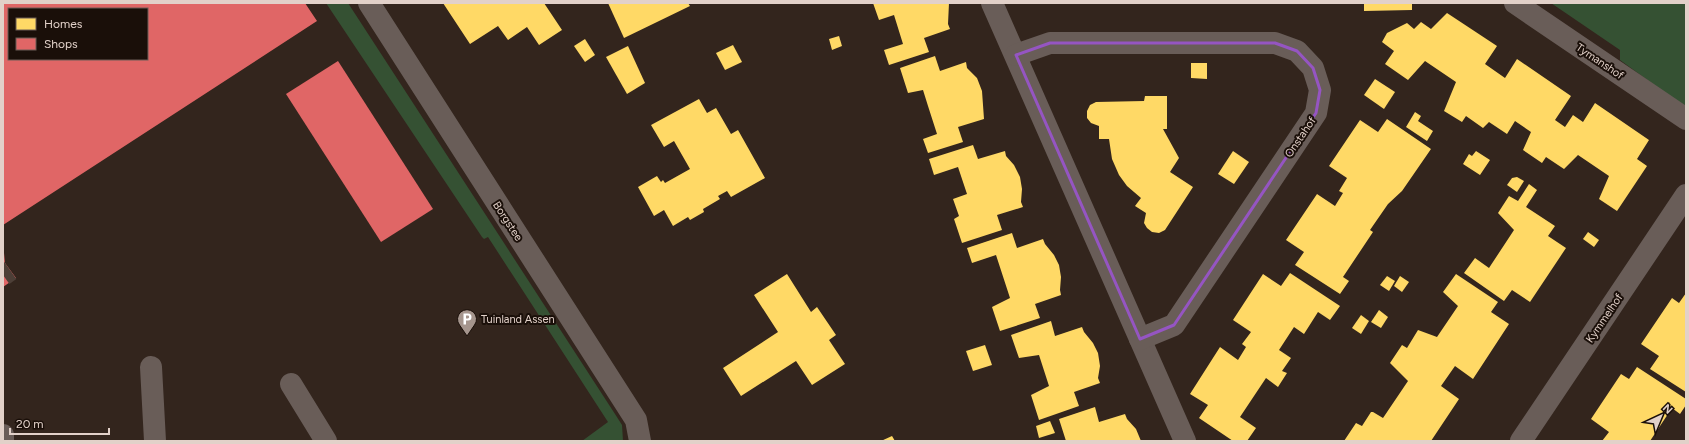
<svg xmlns="http://www.w3.org/2000/svg" width="1689" height="444" viewBox="0 0 1689 444" font-family="Figtree,sans-serif">
<style>
.green{fill:#355133}
.homes{fill:#ffd966}
.shops{fill:#e06666;fill-rule:evenodd}
.lines{fill:none;stroke-linecap:round;stroke-linejoin:round}
.minor-tunnel{stroke:#4d3f37;stroke-width:22;stroke-dasharray:22 11;stroke-linecap:butt}
.minor{stroke:#695d58;stroke-width:22}
.marked{fill:none;stroke:#9555c2;stroke-width:3;stroke-linejoin:round}
.labels{text-anchor:middle;stroke-width:4;stroke-linejoin:round;paint-order:stroke}
.street-label{font-size:11px;fill:#e2d1c9;stroke:#1a0f09}
.poi-label{font-size:11px;fill:#e2d1c9;stroke:#1a0f09;text-anchor:start}
</style>
<rect width="100%" height="100%" fill="#33251d"/>
<g class="green">
<path d="M326,3H348L615,414L622,425L623,441H582L608,422L488,237L484,239L482,237Z"/>
<path d="M1551,3H1686V108L1620,60V50Z"/>
</g>
<g class="homes">
<path d="M443,3H544L562,30L539,45L527,27L508,40L498,26L470,44Z"/>
<path d="M608,3H688L690,6L624,38Z"/>
<path d="M873,3H949L948,24L950,29L924,38L929,52L889,65L884,50L903,44L894,15L879,20Z"/>
<path d="M1364,3H1412V10L1364,11Z"/>
<path d="M1447,13L1497,46L1485,64L1505,78L1517,59L1571,96L1555,120L1565,127L1573,115L1583,122L1595,103L1649,140L1637,159L1647,166L1617,211L1599,199L1609,176L1578,155L1564,169L1546,157L1542,163L1523,150L1531,132L1515,121L1507,134L1489,122L1483,128L1466,116L1462,122L1444,111L1456,82L1425,61L1408,80L1385,64L1394,51L1382,42L1387,33L1407,23L1414,29L1421,22L1431,29Z"/>
<path d="M839,36L842,46L832,50L829,39Z"/>
<path d="M585,39L595,55L585,62L574,46Z"/>
<path d="M733,45L742,62L725,70L716,53Z"/>
<path d="M628,46L645,83L627,94L606,57Z"/>
<path d="M935,56L940,71L966,62L967,68L977,78L982,91L984,119L958,127L963,142L928,153L923,139L937,134L928,106L923,90L908,93L900,68Z"/>
<path d="M1191,63H1207V79L1191,78Z"/>
<path d="M1375,79L1395,92L1384,109L1364,95Z"/>
<path d="M1145,96H1167V129H1163L1179,158L1170,172L1193,187L1165,230L1159,233L1152,232L1147,228L1144,223L1146,213L1135,206L1141,198L1127,186L1119,175L1112,159L1109,139H1099V126L1091,123L1087,118V111L1090,105L1096,102L1144,101Z"/>
<path d="M699,99L707,113L716,108L731,134L738,130L765,178L731,197L727,191L718,196L720,199L703,209L704,212L690,220L688,217L673,226L664,210L654,216L638,187L657,176L661,182L663,180L665,183L690,169L674,141L664,147L651,125Z"/>
<path d="M1415,112L1421,116L1418,121L1433,131L1427,141L1406,127Z"/>
<path d="M1387,119L1431,149L1402,191L1388,204L1370,230L1373,232L1343,277L1349,281L1340,294L1295,265L1304,252L1286,240L1317,194L1335,206L1343,193L1339,191L1347,178L1329,166L1360,120L1378,132Z"/>
<path d="M973,145L978,159L1005,151L1006,156L1014,165L1020,177L1022,189L1021,202L1023,207L997,215L1002,230L962,243L954,219L959,216L953,199L967,194L958,167L934,175L929,159Z"/>
<path d="M1233,151L1249,162L1234,184L1218,174Z"/>
<path d="M1476,151L1490,160L1480,175L1463,164L1469,154L1472,156Z"/>
<path d="M1517,177L1524,181L1517,192L1507,185L1512,178Z"/>
<path d="M1529,184L1537,190L1526,207L1555,226L1548,236L1566,248L1530,302L1512,290L1504,301L1464,273L1475,258L1489,268L1514,230L1498,213L1509,196L1518,201Z"/>
<path d="M1588,232L1599,240L1594,247L1583,239Z"/>
<path d="M1012,233L1017,248L1043,239L1045,244L1054,255L1059,265L1061,277L1060,290L1061,295L1035,304L1040,318L1000,331L992,307L1010,298L996,255L972,263L967,248Z"/>
<path d="M1290,273L1340,306L1330,320L1318,312L1304,334L1294,327L1279,350L1291,358L1282,371L1287,373L1278,387L1266,378L1240,417L1256,428L1247,441H1233L1199,418L1208,405L1190,394L1220,347L1238,360L1246,347L1242,344L1251,332L1233,320L1263,274L1281,286Z"/>
<path d="M787,274L811,312L817,307L836,335L829,340L845,364L812,385L796,361L741,396L723,368L778,332L754,295Z"/>
<path d="M1456,274L1498,302L1491,312L1509,324L1473,379L1455,366L1441,386L1459,399L1431,441H1344L1356,423L1362,426L1371,412H1373L1383,418L1408,381L1390,363L1402,345L1407,348L1418,330L1437,337L1458,306L1443,292Z"/>
<path d="M1387,276L1395,281L1389,291L1380,285Z"/>
<path d="M1400,276L1409,282L1402,292L1394,286Z"/>
<path d="M1686,293V392L1650,369L1659,356L1641,344L1672,298L1679,303Z"/>
<path d="M1379,310L1388,317L1381,328L1371,322Z"/>
<path d="M1361,315L1369,321L1361,334L1352,328Z"/>
<path d="M1051,321L1055,336L1082,327L1084,332L1093,343L1098,353L1100,366L1098,378L1100,383L1074,392L1079,406L1039,420L1031,395L1049,386L1039,355L1019,358L1011,335Z"/>
<path d="M985,345L992,365L973,371L966,351Z"/>
<path d="M1637,367L1686,399V405L1680,414L1672,408L1650,441H1602L1609,432L1591,419L1621,374L1629,379Z"/>
<path d="M1095,407L1099,422L1125,414L1127,419L1136,429L1141,441H1066L1059,419Z"/>
<path d="M1050,421L1055,433L1039,438L1036,426Z"/>
<path d="M892,436L895,441H881Z"/>
</g>
<g class="shops">
<path d="M3,3H305L317,21L3,225ZM9,9H147V59H9Z"/>
<path d="M338,61L433,209L381,242L286,94Z"/>
<path d="M3,253H4L5,263L16,278L3,287Z"/>
</g>
<g class="lines">
<path class="minor-tunnel" d="M3,275L10,270"/>
<g class="minor">
<path d="M369,3L636,420L640,441"/>
<path d="M992,3L1185,441"/>
<path d="M1515,3L1686,119"/>
<path d="M1016,55L1050,43H1275L1297,51L1313,68L1320,90L1316,113L1174,325L1140,339"/>
<path d="M151,367L155,441"/>
<path d="M291,384L326,441"/>
<path d="M3,435V441"/>
<path d="M1521,441L1686,195"/>
</g>
</g>
<path class="marked" d="M1050,43H1275L1297,51L1313,68L1320,90L1316,113L1174,325L1140,339L1016,55Z"/>
<defs>
<g id="parking-pin" transform="scale(1)"><path d="M0 17L-7.5 6A9.5 9.5 0 1 1 7.5 6Z" fill="#a5958d" stroke="#1a0f09"/><path d="M-3.5-5.5H1a3.5 3.5 0 0 1 0 7H-1V5.5H-3.5ZM-1-3.4V-.6H.8a1.4 1.4 0 0 0 0-2.8Z" fill="#fff"/></g>
</defs>
<g fill-rule="evenodd">
<use href="#parking-pin" x="467" y="319"/>
</g>
<g class="labels">
<g class="street-label">
<text transform="translate(1600 61) rotate(34)" y="4">Tymanshof</text>
<text transform="translate(1300 137) rotate(-56)" y="4">Onstahof</text>
<text transform="translate(508 221) rotate(57)" y="4">Borgstee</text>
<text transform="translate(1604 318) rotate(-56)" y="4">Kymmelhof</text>
</g>
<g class="poi-label">
<text x="481" y="323">Tuinland Assen</text>
</g>
</g>
<rect width="1689" height="444" fill="none" stroke="#e2d1c9" stroke-width="8"/>
<rect x="8" y="8" width="140" height="52" fill="#1a0f09" stroke="#6a5d56"/>
<rect x="16" y="18" width="20" height="12" fill="#ffd966" stroke="#6a5d56"/>
<text x="44" y="28" font-size="12" fill="#e2d1c9">Homes</text>
<rect x="16" y="38" width="20" height="12" fill="#e06666" stroke="#6a5d56"/>
<text x="44" y="48" font-size="12" fill="#e2d1c9">Shops</text>
<g transform="translate(1661 416) rotate(44)" stroke="#1a0f09" stroke-width="3" paint-order="stroke">
<path d="M0-3L7 15L0 10L-7 15Z" fill="#e2d1c9"/>
<text y="-6" font-size="11" font-weight="bold" text-anchor="middle" fill="#e2d1c9">N</text>
</g>
<path d="M10 428v6h99v-6" fill="none" stroke="#e2d1c9" stroke-width="2"/>
<text x="16" y="428" font-size="12" fill="#e2d1c9" stroke="#1a0f09" stroke-width="3" paint-order="stroke">20 m</text>
</svg>
